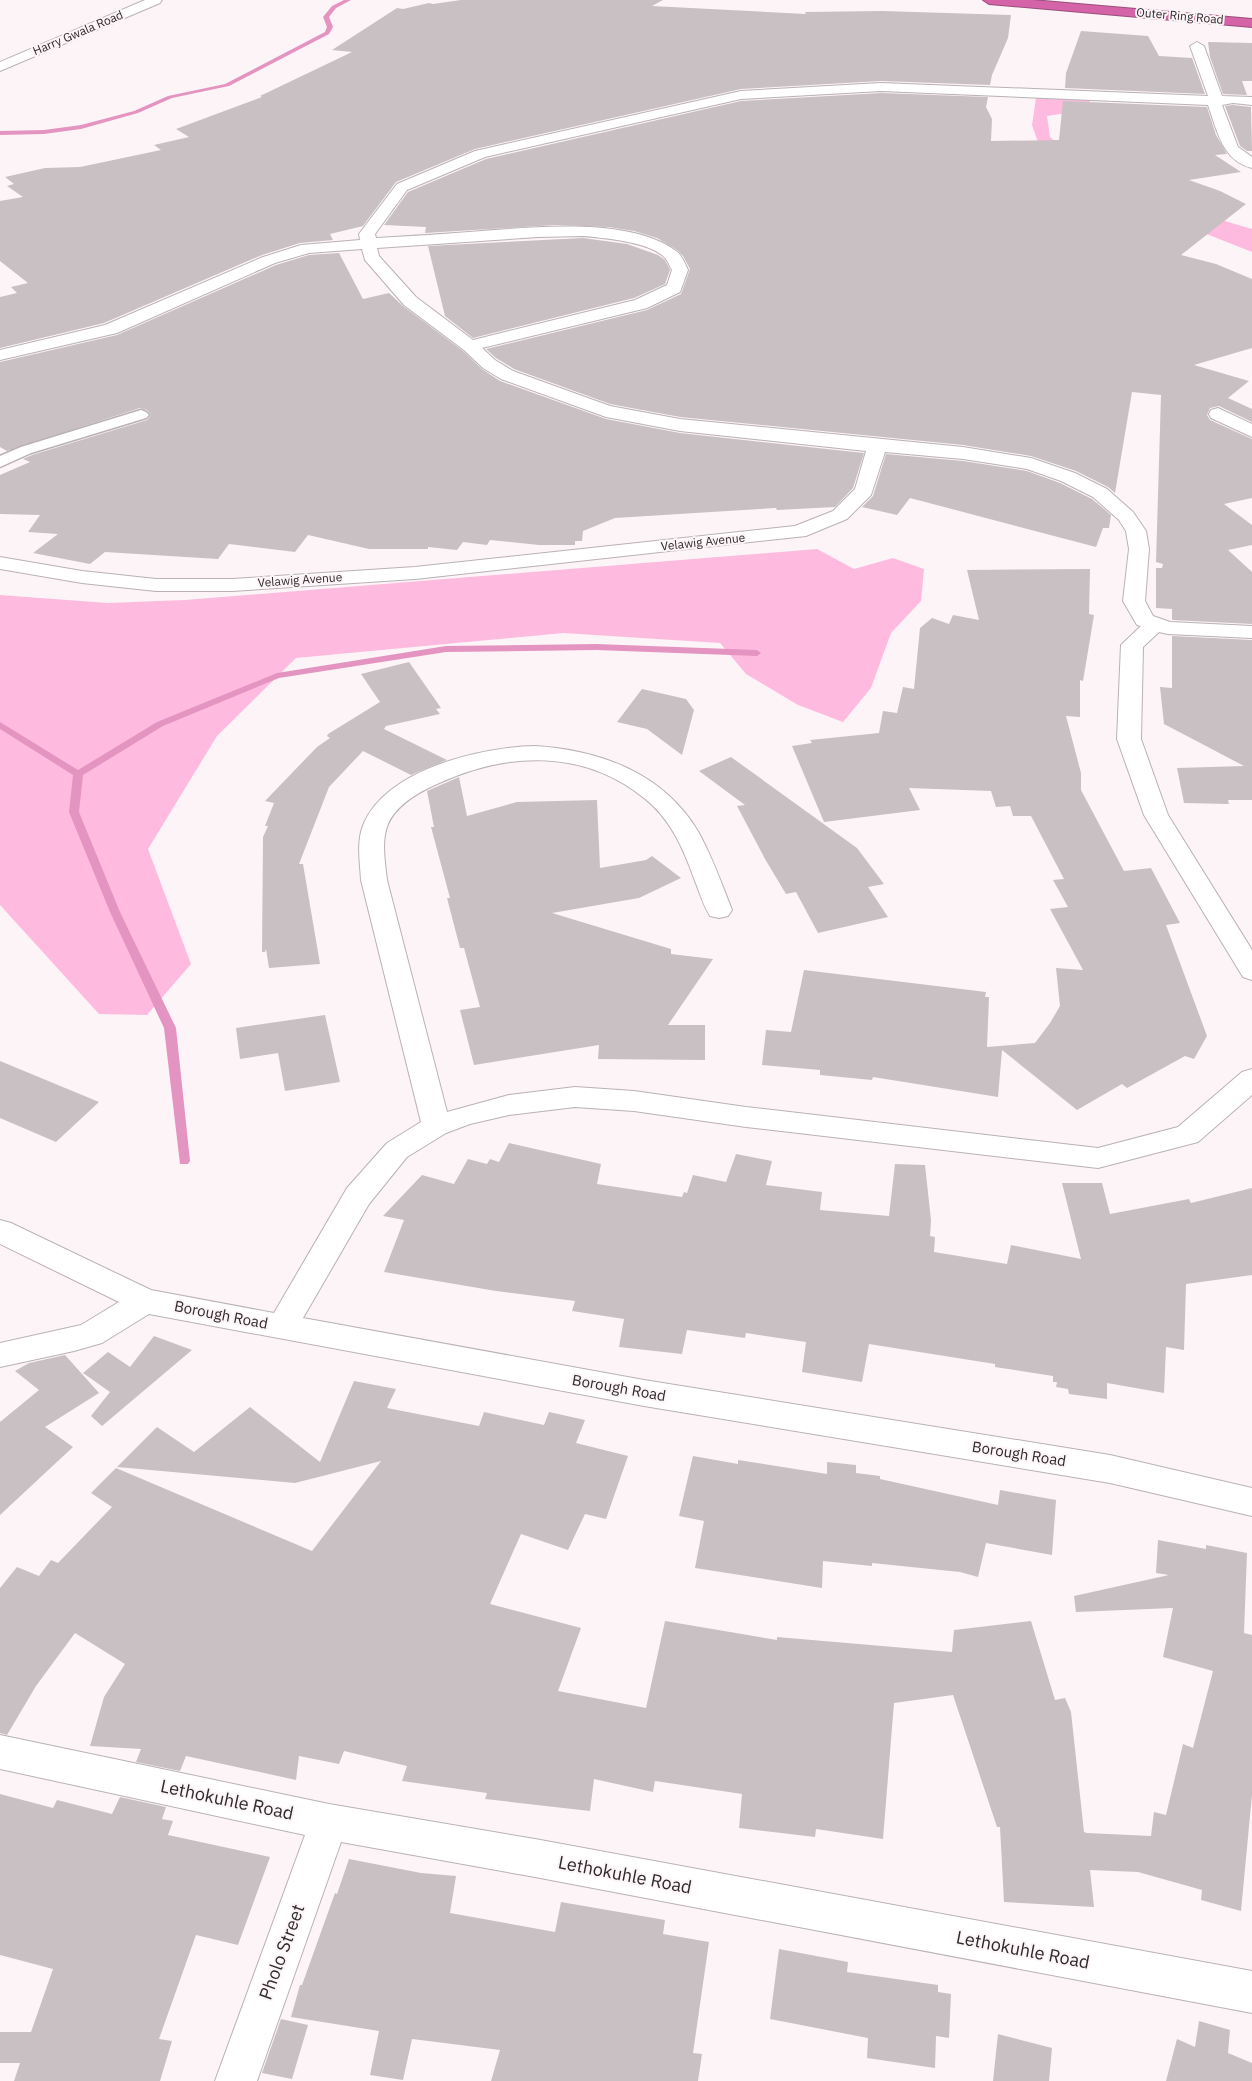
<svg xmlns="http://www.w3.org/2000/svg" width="1252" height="2081" viewBox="0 0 1252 2081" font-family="'IBM Plex Sans',sans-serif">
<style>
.green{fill:#febbdf}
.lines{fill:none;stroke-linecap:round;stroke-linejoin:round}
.stream{fill:#e494c0;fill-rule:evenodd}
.building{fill:#c9c0c4}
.service-casing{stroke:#b9b1b5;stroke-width:3}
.minor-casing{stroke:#b9b1b5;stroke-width:2}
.secondary-casing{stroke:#b9b1b5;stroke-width:2}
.motorway-casing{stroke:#9a4f7c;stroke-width:2}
.service{fill:#fff;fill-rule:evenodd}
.minor{fill:#fff;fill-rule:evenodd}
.secondary{fill:#fff;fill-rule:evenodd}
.motorway{fill:#d563a7;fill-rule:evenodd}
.labels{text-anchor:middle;stroke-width:4;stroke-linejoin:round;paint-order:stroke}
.far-street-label{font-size:12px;fill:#2d2a2c;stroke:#fdf4f8}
.street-label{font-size:15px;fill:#2d2a2c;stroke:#fdf4f8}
.near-street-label{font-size:18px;fill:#2d2a2c;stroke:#fdf4f8}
</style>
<rect width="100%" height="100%" fill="#fdf4f8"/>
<g class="green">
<path d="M1036,98L1090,100L1087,110L1047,116L1050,137L1072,158L1160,202L1252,229V252L1133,205L1040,148L1032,125Z"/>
<path d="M817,549L854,569L893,558L924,569L921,601L891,633L871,688L843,722L798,705L746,674L720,643L563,633L296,658L217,736L148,849L191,964L147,1015L99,1014L0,905V595L108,603L185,600Z"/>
</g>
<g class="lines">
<g class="stream">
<path d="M344,0H351L336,8L329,17L333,27L329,34L229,86L172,98L138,113L81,129L44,134L0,135V131L44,130L81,125L134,111L168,96L225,84L325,32L327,27L323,17L332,6Z"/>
<path d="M596,644L757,650L761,653L757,656L596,650L446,652L279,678L163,726L83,775L79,812L120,912L176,1028L190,1161L188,1164H180L164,1028L110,912L69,812L73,775L0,729V722L78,770L157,722L277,673L446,646Z"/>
</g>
</g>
<g class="building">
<path d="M461,0H663L652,6L806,14L805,12L882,11L1011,15L1008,38L992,75L990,85L881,81L741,89L475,149L396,182L363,226L330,234L333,240L300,243L262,255L104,323L0,348V297L17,293L11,287L28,283L0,261V201L23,197L7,186L14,184L5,177L45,168L80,167L161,150L154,145L189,137L176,129L262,97L260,96L352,52L332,50L397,8L403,9L429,3L433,4Z"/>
<path d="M1081,31L1148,36L1159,56L1192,58L1205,94L1065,88L1066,73Z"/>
<path d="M1208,42L1252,43V81H1242L1247,95L1223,94L1210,57Z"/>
<path d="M881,93L988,97L986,107L992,119L991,141L1059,140L1063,101L1207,107L1216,135L1227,154L1215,155L1241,172L1189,180L1220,191L1246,204L1181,255L1216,264L1252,279V348L1194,365L1249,381L1228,398L1252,409V422L1219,406L1210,408L1207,415L1210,420L1252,439V498L1224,504L1252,525V545L1228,550L1252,572V624L1172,620V609L1156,608V568H1162L1163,564L1156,562L1161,395L1132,392L1115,493L1108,487L1076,471L1031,456L963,445L680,417L610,404L514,369L496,358L486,349L647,310L681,294L690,269L683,256L677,250L657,238L634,231L609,227L555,225L425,233L426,227L384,225L408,192L486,159L741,101Z"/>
<path d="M1233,105L1251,107L1252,151H1247L1240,146L1225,106Z"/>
<path d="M583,238L627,244L658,255L665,260L670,270L665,284L634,298L473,338L445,316L428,246Z"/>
<path d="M339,253L363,299L389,293L403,306L463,351L482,369L500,381L606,419L680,433L864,453L853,488L835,507L777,510L776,508L615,518L583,531L582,541H575V545H539L490,540L487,545L463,542L457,550L428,547V549H369L308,535L295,552L229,544L218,559L105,552L90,564L33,553L58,534L28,532L40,515L0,514V475L30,462L23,459L32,455L147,420L151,415L147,410L140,408L7,451L0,447V362L117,335L276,265L309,255Z"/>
<path d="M886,454L963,461L1027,471L1060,483L1092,499L1111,515L1109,528H1103L1096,547L910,498L897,515L862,507L873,496Z"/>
<path d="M1090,569L1089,614L1094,615L1083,681L1080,680V717L1066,716L1081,773V790L1124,871L1151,868L1180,923L1166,925L1207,1036L1194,1059L1185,1056L1127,1088L1122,1084L1077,1110L1002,1050L998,1097L873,1077L872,1080L820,1075V1070L762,1065L766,1030L791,1032L804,970L986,992L985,997H989L987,1047L1035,1043L1050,1023L1060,1006L1056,968L1083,970L1050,909L1068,907L1053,880L1064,879L1031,816H1013L1010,806L996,807L991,791L909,788L920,810L824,822L792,746L812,743L810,740L879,733L883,711L897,713L903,687L914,689L920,628L932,618L949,624L953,615L979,620L967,570Z"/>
<path d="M1172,636L1252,640V800H1228L1229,804L1184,803L1177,768L1244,766L1164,724L1160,687L1172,688Z"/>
<path d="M409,662L441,708L436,709L440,714L386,726L384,729L447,760L411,775L363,751L329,787L299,864H303L320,964L269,968L266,949L265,952H262L263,837L268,826H265L274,803L265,801L317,747L330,738L327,736L328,734L380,702L361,674Z"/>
<path d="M642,689L686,699L694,710L682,755L647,729L617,722Z"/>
<path d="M731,757L857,848L884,884L868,887L888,917L818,933L796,892L786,894L765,859L737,806L745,805L699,771Z"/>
<path d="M459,777L467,816L517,802L597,800L600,868L646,860L652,856L681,878L639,898L552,913L671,949V954L713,959L668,1025H705V1060L598,1059L599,1045L474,1065L460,1010L480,1007L464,948H460L447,898H450L431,827H434L427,791Z"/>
<path d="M325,1015L340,1082L285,1091L278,1053L240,1059L236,1028Z"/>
<path d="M0,1061L99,1102L56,1142L0,1118Z"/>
<path d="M509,1143L601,1164L597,1184L682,1197L684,1192L687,1193L693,1175L726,1182L736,1154L772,1161L766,1185L822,1192L820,1210L889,1216L895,1164L925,1165L931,1220L930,1236L935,1237L934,1252L1007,1264L1011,1245L1081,1259L1062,1183H1102L1110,1214L1189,1199L1191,1203L1252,1188V1275L1186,1284L1184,1350L1166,1347L1164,1393L1107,1383V1399L1069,1394L1068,1389L1056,1387L1057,1382H1053V1376L995,1367V1364L869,1344L862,1382L802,1372L806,1342L746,1333L745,1338L687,1330L682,1354L619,1347L624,1319L572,1311L575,1301L496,1291L384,1272L404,1220L383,1216L422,1175L454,1184L468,1159L487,1164L490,1159L499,1162Z"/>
<path d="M154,1336L192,1350L102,1426L91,1416L110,1392L83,1373L108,1352L130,1367Z"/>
<path d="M65,1355L99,1393L45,1427L73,1447L0,1515V1422L39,1390L15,1371L29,1363Z"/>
<path d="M354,1381L396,1389L387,1408L479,1426L484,1412L544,1425L549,1412L585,1420L576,1443L628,1456L606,1519L585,1514L568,1550L521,1534L490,1604L581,1628L558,1691L646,1708L665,1621L777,1640V1637L952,1652L954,1630L1031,1621L1055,1700L1065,1698L1071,1712L1084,1832L1087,1833L1151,1836L1154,1812L1166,1815L1183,1744L1193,1748L1213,1671L1163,1657L1173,1608L1076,1612L1074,1596L1169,1575L1156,1573L1158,1540L1206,1549V1545L1247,1553L1244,1633L1252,1635V1795L1241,1911L1201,1900L1202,1890L1138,1872L1090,1870L1094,1907L1004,1902L1000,1827H997L953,1695L894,1703L883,1839L816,1829L815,1837L739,1828L742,1794L655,1781L653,1792L594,1779L590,1811L485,1799L487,1793L402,1781L407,1766L344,1751L339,1764L299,1756L296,1780L186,1756L180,1771L136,1762L141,1749L90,1746L104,1697L125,1664L75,1633L36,1686L7,1735L0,1733V1588L17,1567L39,1576L51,1560L58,1563L112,1507L91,1493L116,1468L312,1551L381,1461L295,1483L117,1467L157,1427L194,1452L250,1407L320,1462Z"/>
<path d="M693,1456L738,1464V1460L827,1474V1462L856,1465V1473L880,1476V1479L998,1505L1000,1490L1056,1500L1052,1555L986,1543L978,1577L960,1572L872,1563V1566L823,1561L822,1588L695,1568L704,1521L679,1516Z"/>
<path d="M0,1794L53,1808L57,1800L112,1814L120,1797L166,1807L162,1819L173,1821L168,1835L270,1857L238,1945L196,1935L159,2039L172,2041L160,2081H14L20,2063H0V2032H31L53,1969L0,1955Z"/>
<path d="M349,1859L421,1873L456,1876L450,1913L555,1932L561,1902L665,1920L663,1934L709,1942L693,2053L702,2054L698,2081H491L500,2050L412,2039L403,2080L370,2075L379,2031L291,2017L300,1985H302L335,1893L337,1894Z"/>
<path d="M779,1949L848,1962L847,1972L938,1985V1992L951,1994L949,2038L936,2036L935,2068L867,2058L868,2038L770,2019Z"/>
<path d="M281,2019L308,2025L292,2079L262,2073Z"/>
<path d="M1199,2021L1230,2030L1228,2053L1252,2063V2081H1166L1177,2039L1195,2047Z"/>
<path d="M998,2034L1052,2048L1049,2081H993Z"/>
</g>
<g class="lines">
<g class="service-casing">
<path id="service" d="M141,410L146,412L149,415L146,418L31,453L0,467V456L21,447Z"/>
</g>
<g class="minor-casing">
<g id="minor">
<path d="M1197,42L1204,46L1222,96L1252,97V105L1233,103L1222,105L1238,147L1252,157V168C1222,161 1217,130 1208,105L881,91L741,99L485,157L407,190L375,234L376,238C411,236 447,234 482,231C537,227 630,217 676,251C682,255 685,264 688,270L680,292L647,308L482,348L495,360L513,371L610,406L680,419L963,447L1031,458L1075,473L1107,489L1133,512L1146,531L1149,549L1145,601L1153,616L1170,622L1252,626V638L1168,634L1159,632L1143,647L1141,739L1168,815L1252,950V980L1243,977L1144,815L1117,739L1121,645L1141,626L1137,625L1123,601L1129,549L1126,531L1119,520L1093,497L1061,481L1027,469L963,459L885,452L871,495L847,519L806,536L415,579L232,591H156L82,583L0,569V557L82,571L156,579H232L415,567L795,526L833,511L855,489L866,451L680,431L606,417L501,379L483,368L464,350L404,305L365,260L362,249L309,253L275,263L117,333L0,360V350L105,325L263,257L301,245L360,240L359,234L397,184L475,151L741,91L881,83L1208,96L1190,46ZM583,236C604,238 653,242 666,259C668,262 670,267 672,270L667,285L635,300L473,340L416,297L379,256L377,248L538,237Z"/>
<path d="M1218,408L1252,424V437L1211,418L1209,414L1211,410Z"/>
<path d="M535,746C600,750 664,773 699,833C712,857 722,884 732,910L728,916L719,918L710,916C703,905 700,893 695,881C684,850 671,819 644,798C582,748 506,752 437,784C419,792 397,804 388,824C381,841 385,862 387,880L447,1112L509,1095L575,1087L634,1091L746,1107L1098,1148L1178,1127L1242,1072L1252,1069V1095L1198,1142L1098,1168L746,1127L634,1111L575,1107L509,1115L470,1124L446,1133L407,1157L369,1204L303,1318L644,1380L1110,1455L1252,1488V1516L1110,1483L644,1406L149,1314L102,1343L74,1351L0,1367V1343L81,1325L119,1302L0,1244V1220L11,1223L151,1290L274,1313L347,1188L387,1143L421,1122L361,880C360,861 356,841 364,823C388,769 481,747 535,746Z"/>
<path d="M0,1735L329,1804L535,1839L1252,1971V2013L535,1877L341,1842L257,2081H215L305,1835L0,1769Z"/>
</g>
</g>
<g class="secondary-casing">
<path id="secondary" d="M145,0H162L160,3L0,71V62Z"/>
</g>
<g class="motorway-casing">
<path id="motorway" d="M983,0H1032L1252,19V27L989,4Z"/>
</g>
<use href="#service" class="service"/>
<use href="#minor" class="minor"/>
<use href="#secondary" class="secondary"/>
<use href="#motorway" class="motorway"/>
</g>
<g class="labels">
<g class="far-street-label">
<text transform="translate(1180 16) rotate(5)" y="4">Outer Ring Road</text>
<text transform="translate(78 33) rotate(-23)" y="4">Harry Gwala Road</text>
<text transform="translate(703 542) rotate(-6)" y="4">Velawig Avenue</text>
<text transform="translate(300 580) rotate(-4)" y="4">Velawig Avenue</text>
</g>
<g class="street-label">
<text transform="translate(221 1315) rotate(11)" y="5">Borough Road</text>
<text transform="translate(619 1388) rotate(10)" y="5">Borough Road</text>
<text transform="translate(1019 1454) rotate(9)" y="5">Borough Road</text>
</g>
<g class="near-street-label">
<text transform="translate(227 1800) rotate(12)" y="6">Lethokuhle Road</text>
<text transform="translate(625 1875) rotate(11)" y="6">Lethokuhle Road</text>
<text transform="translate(1023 1950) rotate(11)" y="6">Lethokuhle Road</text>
<text transform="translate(282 1952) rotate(-70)" y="6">Pholo Street</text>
</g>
</g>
</svg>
